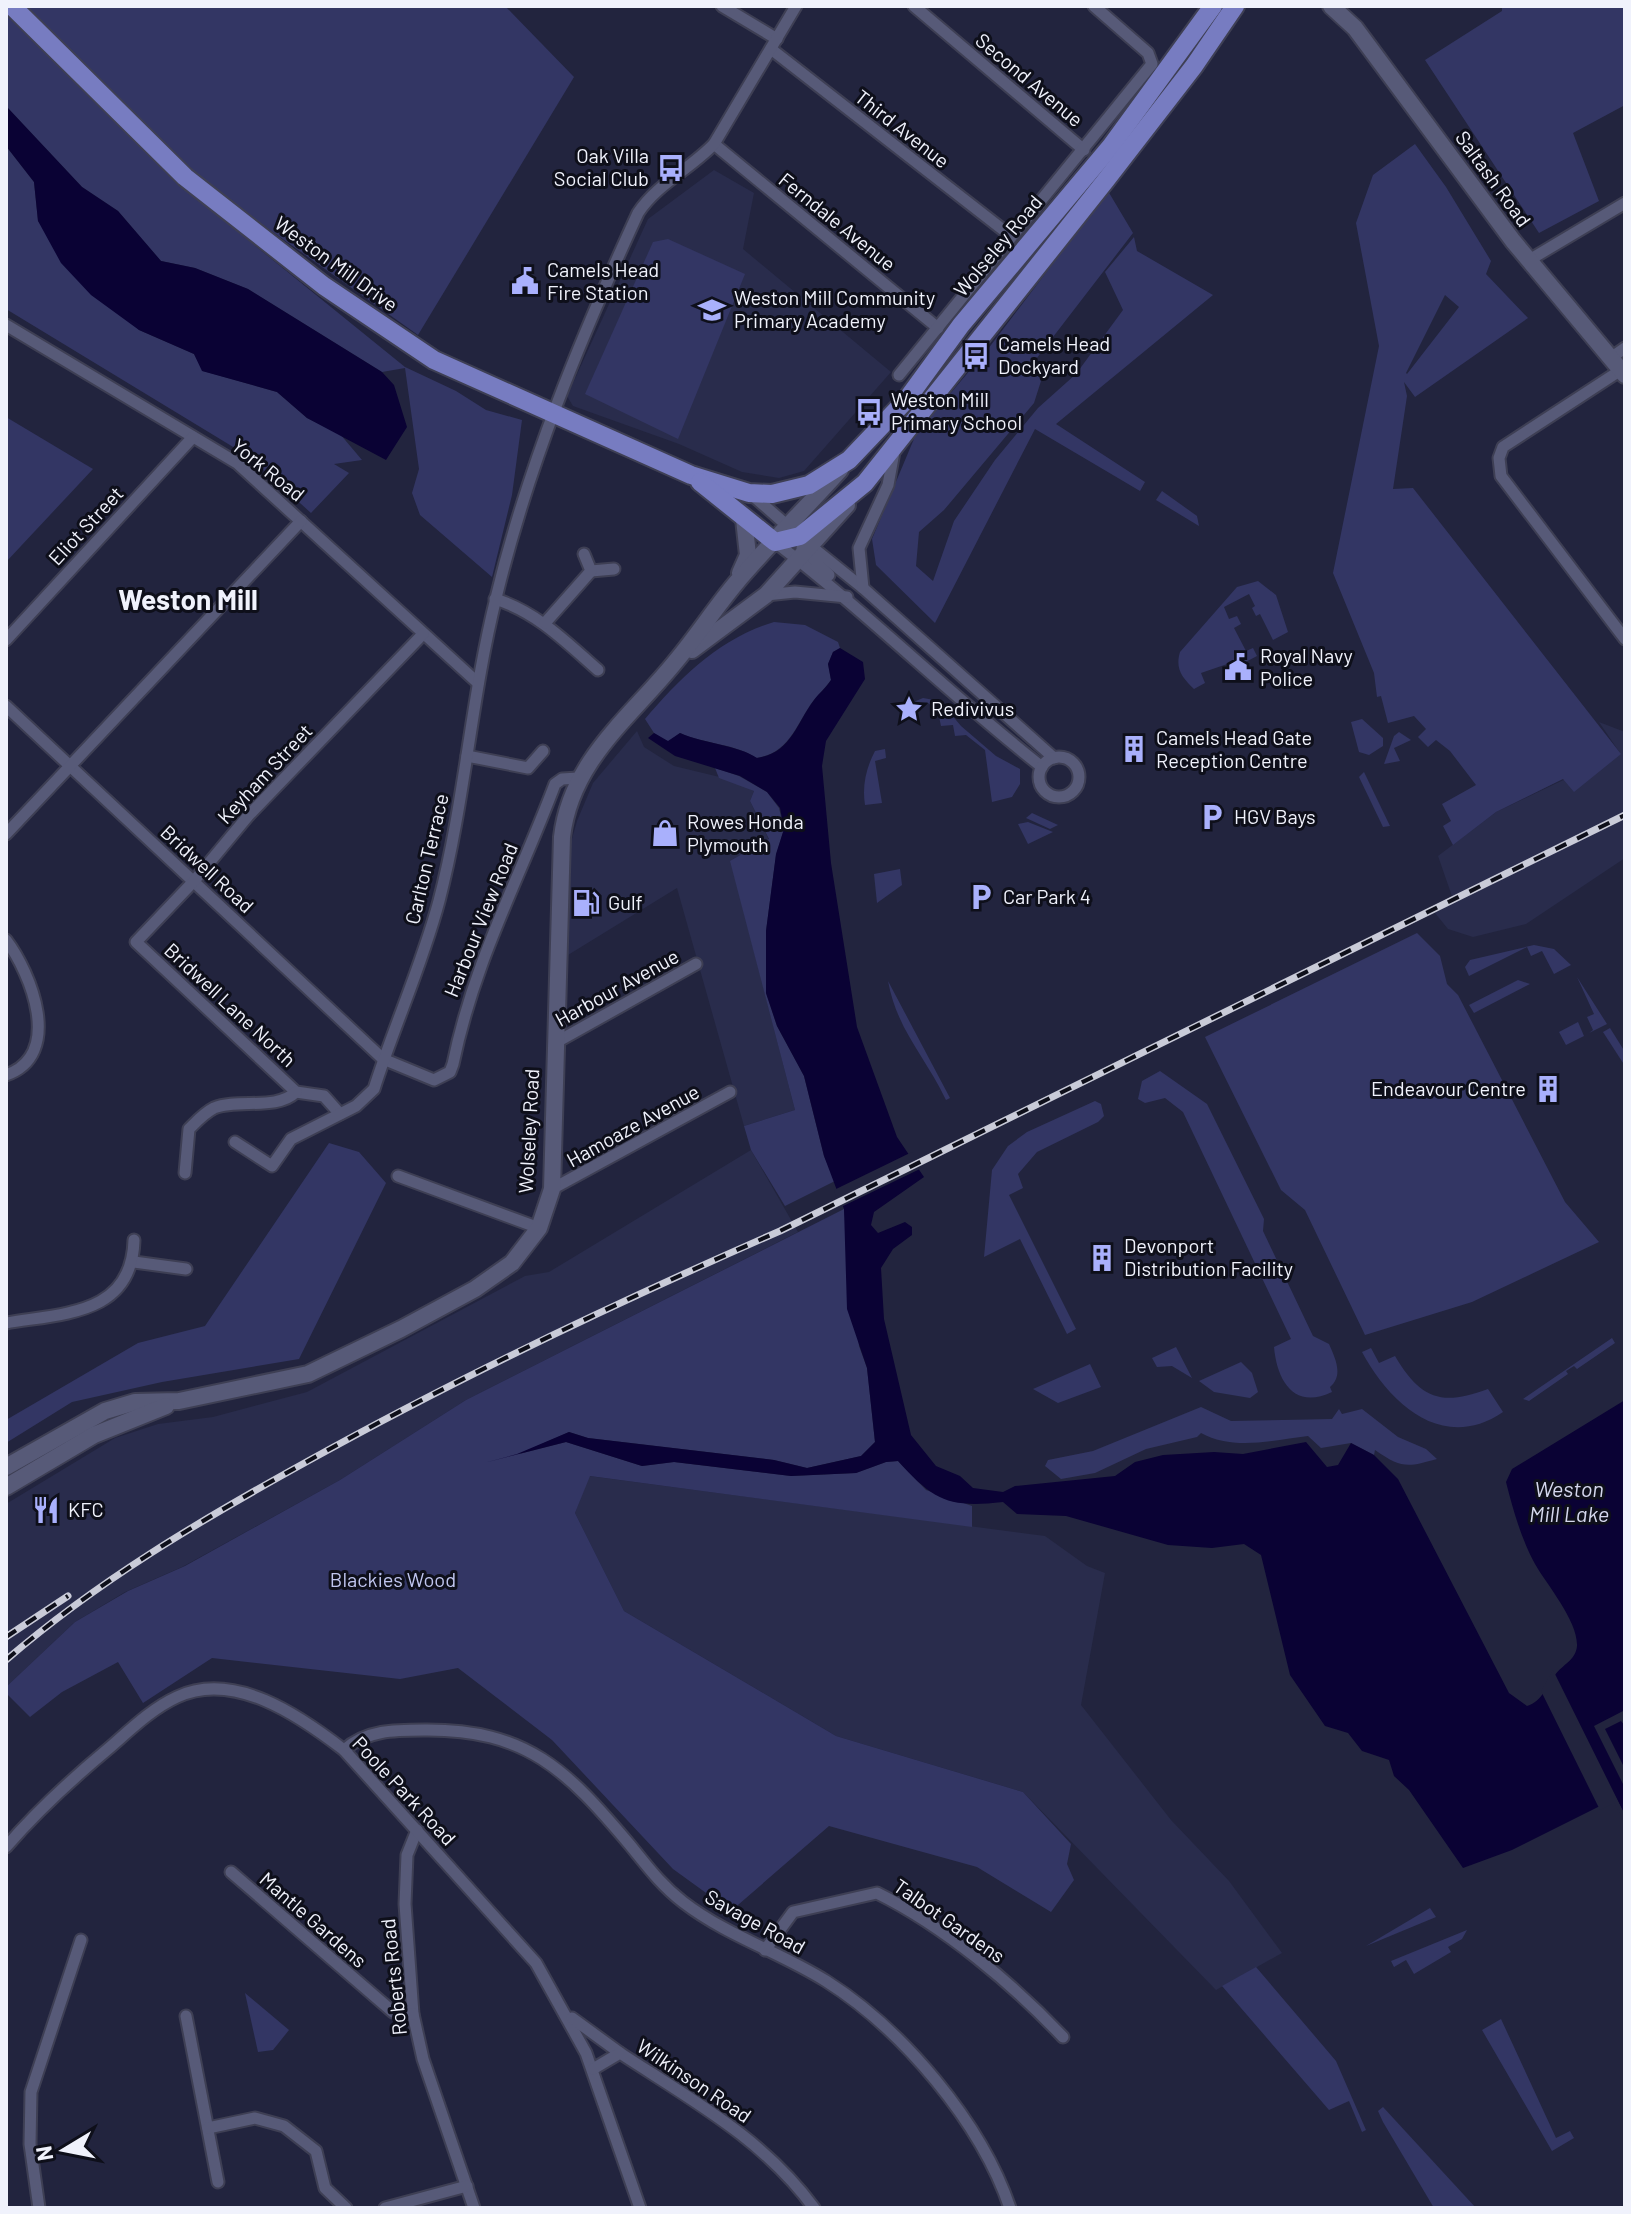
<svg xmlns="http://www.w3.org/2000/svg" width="1631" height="2214" viewBox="0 0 1631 2214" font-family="Barlow,sans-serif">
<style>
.built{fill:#292c4c}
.green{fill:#333664;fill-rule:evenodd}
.water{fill:#0a0234}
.pier{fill:#22243e}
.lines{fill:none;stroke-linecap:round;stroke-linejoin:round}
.street-casing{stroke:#3e3f54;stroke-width:15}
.secondary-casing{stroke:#3e3f54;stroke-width:20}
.primary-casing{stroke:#3e3f54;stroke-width:22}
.street{stroke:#575a78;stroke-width:11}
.secondary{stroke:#575a78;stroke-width:16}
.primary{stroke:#777cc1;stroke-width:18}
.rail-casing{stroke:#c9cbd8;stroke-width:7}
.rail{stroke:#0e0f1a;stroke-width:4;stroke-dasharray:12;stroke-linecap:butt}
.labels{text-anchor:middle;stroke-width:6;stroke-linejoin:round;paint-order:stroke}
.street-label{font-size:20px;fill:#f0f2fc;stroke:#0e0f1a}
.poi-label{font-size:20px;fill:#f0f2fc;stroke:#0e0f1a;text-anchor:start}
.park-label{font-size:20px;fill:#c0c6ef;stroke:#0e0f1a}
.water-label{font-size:22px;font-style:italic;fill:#d4d7ed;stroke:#0e0f1a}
.district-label{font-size:28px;font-weight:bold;fill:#f0f2fc;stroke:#0e0f1a}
</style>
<rect width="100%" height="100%" fill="#22243e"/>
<g class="built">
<path d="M714,170L754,193L743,249L891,372L804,471L779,478L742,472L679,444L573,406L567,396L648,219Z"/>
<path d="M1599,722L1625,732V858L1526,924L1473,937L1448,929L1435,913L1454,902L1438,856L1496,812L1620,753Z"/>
<path d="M637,731L644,747L674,766L732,780L754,791L750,801L769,840L731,862L795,1110L744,1126L677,888L568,955L571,842L577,821L593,783Z"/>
<path d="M751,1150L798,1232L466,1400L340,1480L182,1567L125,1592L75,1622L6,1687V1504L115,1438L158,1424L213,1417L307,1392L525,1276L549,1272Z"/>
<path d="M589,1476L1045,1536L1087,1566L1105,1573L1081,1705L1171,1820L1229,1881L1282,1953L1216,1990L1023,1792L836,1736L624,1611L575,1513Z"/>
</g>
<g class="green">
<path d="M21,6H505L574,77L418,335L184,169Z"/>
<path d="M1502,6H1625V105L1573,133L1599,201L1539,233L1425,60L1502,11Z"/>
<path d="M6,14L179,184L405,367L456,391L486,410L522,420L512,495L492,577L420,515L412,493L419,469L405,368L382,372L248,289L195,268L161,261L118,211L82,187L6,106Z"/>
<path d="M1415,144L1446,187L1491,261L1486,274L1528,318L1415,397L1404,382L1407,396L1393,489L1413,488L1621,754L1574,792L1563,779L1496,812L1453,845L1443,826L1451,821L1442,804L1476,785L1450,751L1436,740L1428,747L1418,737L1426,729L1414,716L1388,723L1381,696L1377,697L1374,673L1333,573L1379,346L1356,223L1373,175ZM1445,295L1459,307L1407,374L1406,373Z"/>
<path d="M6,146L34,182L38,221L139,330L194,354L203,371L277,392L307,418L340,434L362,460L334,464L349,473L311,513L248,456L6,309Z"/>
<path d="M1108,191L1133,233L1033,363L1041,381L1034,403L944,510L919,532L916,566L933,581L954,521L995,460L1038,408L1076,374L1123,310L1105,272L1134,237L1137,251L1213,295L1056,424L1145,482L1140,491L1035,429L935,623L876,565L872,539L916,434L988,349Z"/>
<path d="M668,239L745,274L678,439L585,394L653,242Z"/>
<path d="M6,417L93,469L6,562Z"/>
<path d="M1162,491L1197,516L1199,526L1156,500Z"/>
<path d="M1258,581L1276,595L1288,632L1273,640L1260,614L1256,616L1252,608L1255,606L1249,594L1224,607L1229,619L1237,616L1241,624L1234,628L1246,651L1253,648L1257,656L1238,666L1233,662L1201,673L1205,683L1194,689C1182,677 1175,669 1180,652L1237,587Z"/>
<path d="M774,622L805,625L838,642L840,648L833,652L828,664L831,680C826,687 820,693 814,700C796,723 791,753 756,758C737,744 704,744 680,733L668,742L654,733L645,719C680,678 720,638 774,622Z"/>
<path d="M923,698L940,701L961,726L996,756L1020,769V784L1012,797L992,802L985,750L966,735L955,736L953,725L941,726L938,712L927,702L911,703Z"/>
<path d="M1362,719L1383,738V746L1369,755L1359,752L1351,722Z"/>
<path d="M1399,732L1411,740L1394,748L1400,761L1384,764L1394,736Z"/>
<path d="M885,749L886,758L875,761L882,803L865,805C862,786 866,768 875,751Z"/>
<path d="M715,768L739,776L767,792L779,808L784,829L776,855L766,931V993L777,1026L804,1076L824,1156L835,1181L785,1206L751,1150L744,1126L795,1110L730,861L769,839L750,801L754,791L719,778Z"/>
<path d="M1364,772L1390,826L1383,827L1359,777Z"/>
<path d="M1032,813L1058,825L1050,829L1026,818Z"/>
<path d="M1028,822L1053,832L1028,844L1018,824Z"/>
<path d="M900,869L902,885L877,903L874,874Z"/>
<path d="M1417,933L1440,956L1447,984L1458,995L1565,1202L1599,1242L1472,1302L1365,1335L1305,1210L1281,1190L1205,1037Z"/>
<path d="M1534,945L1554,949L1571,965L1554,974L1542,951L1531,956L1527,947L1469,976L1465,967L1470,960Z"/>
<path d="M1577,977L1607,1024L1589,1033L1593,1030L1587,1017L1594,1014Z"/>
<path d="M1518,980L1530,984L1474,1013L1469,1005Z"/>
<path d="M888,981L950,1098L946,1100C925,1056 897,1030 888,981Z"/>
<path d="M1578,1022L1584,1036L1566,1045L1559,1032Z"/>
<path d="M1610,1028L1625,1052V1066L1603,1032Z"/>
<path d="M1160,1071L1207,1104L1264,1219L1263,1231L1313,1336L1329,1344C1335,1358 1344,1375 1330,1387L1332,1392C1294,1410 1277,1381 1274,1347L1291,1339L1183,1112L1165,1098L1145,1103L1138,1099L1142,1081Z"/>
<path d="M1095,1101L1101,1104L1104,1116L1098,1122L1037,1152L1018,1174L1023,1188L1009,1195L1076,1329L1067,1334L1020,1239L984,1257L992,1170L1008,1146L1027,1132Z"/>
<path d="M329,1143L359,1152L386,1183L299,1359L162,1382L72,1402L6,1443V1420L138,1343L205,1326Z"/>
<path d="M844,1209L859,1346L867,1368L875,1442L861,1456L807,1468L774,1460L588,1438L569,1432L519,1454L566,1442L642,1466L674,1462L791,1476L856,1473L886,1462L898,1461L926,1490L972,1506V1527L590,1476L575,1513L624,1611L836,1736L1023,1792L1071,1844L1067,1864L1074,1880L1051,1912L977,1867L829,1826L731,1911L673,1869L552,1740L458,1668L400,1679L212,1658L143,1703L118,1662L62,1692L30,1717L6,1693V1687L75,1622L128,1591L185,1566L340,1480L466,1400Z"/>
<path d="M1612,1338L1615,1343L1577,1369L1574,1366L1566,1371L1568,1374L1529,1401L1523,1399Z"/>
<path d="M1176,1347L1192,1378L1172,1366L1157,1367L1152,1358Z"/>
<path d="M1371,1348L1379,1363L1395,1356C1420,1398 1440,1407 1488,1389L1503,1412C1443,1453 1390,1404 1362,1352Z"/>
<path d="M1241,1362L1252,1373L1258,1392L1250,1398L1214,1392L1199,1381Z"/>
<path d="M1090,1364L1101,1387L1058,1403L1033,1389Z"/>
<path d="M1201,1407L1231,1421L1332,1419L1339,1409L1342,1414L1362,1409L1398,1437L1426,1449L1437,1459C1408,1467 1402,1469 1375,1450L1374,1455L1351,1443L1321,1448L1308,1436C1274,1440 1233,1451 1201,1433L1197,1437L1146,1449L1095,1473L1061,1479L1045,1466L1048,1460L1093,1451Z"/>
<path d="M1430,1908L1436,1917L1366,1946Z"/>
<path d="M1467,1930L1462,1939L1448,1947L1451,1952L1414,1974L1406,1960L1394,1967L1391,1961Z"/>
<path d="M1256,1967L1336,2061L1366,2130L1362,2132L1349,2101L1329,2110L1222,1986Z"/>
<path d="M245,1993L289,2030L273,2050L258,2052Z"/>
<path d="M1501,2019L1556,2138L1570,2131L1574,2138L1552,2151L1482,2030Z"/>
<path d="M1383,2107L1476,2208H1434L1383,2122L1378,2111Z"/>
</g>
<g class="water">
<path d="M6,106L82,187L118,211L161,261L195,268L248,289L382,372L394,385L407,427L386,460L307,418L277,392L202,371L194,354L139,330L91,295L61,263L38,221L34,182L6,146Z"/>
<path d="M840,648L863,662L865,679L826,741L822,766L831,863L857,1027L897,1137L924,1177L874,1212L871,1225L878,1233L905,1222L912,1227V1235L893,1249L881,1268L884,1319L911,1435L936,1466L960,1476L973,1488L1003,1492L1015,1486L1115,1476L1135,1462L1163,1455L1214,1452L1243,1454L1306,1442L1327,1467L1338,1465L1351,1443L1374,1455L1398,1479L1509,1693L1527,1706C1543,1701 1545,1687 1555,1675C1562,1665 1576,1660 1577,1646C1578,1621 1547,1585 1535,1564C1521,1538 1513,1510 1506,1482L1512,1469L1625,1400V1815L1616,1798L1512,1850L1463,1868L1409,1790L1394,1776L1389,1760L1362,1751L1348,1733L1325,1726L1290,1675L1261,1555L1244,1544L1212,1548L1168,1545L1066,1516L1017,1514L1003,1502C949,1508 934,1501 898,1461L886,1462L856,1473L791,1476L674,1462L642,1466L566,1442L484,1463L517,1454L569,1432L588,1438L774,1460L807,1468L861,1456L875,1442L867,1368L847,1309L844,1209L824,1156L804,1076L777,1026L766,993V931L776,854L784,829L780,808L767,792L740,776L675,756L648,738L654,733L668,741L680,733C705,744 738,745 757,758C791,753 796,724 814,700C819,693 826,688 831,680L828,664L833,652Z"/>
</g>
<g class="pier">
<path d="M912,1152L922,1168L839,1208L834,1190Z"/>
<path d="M1553,1670L1625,1815L1623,1819L1614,1803L1600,1810L1541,1691Z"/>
<path d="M1625,1710V1726L1621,1721L1605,1729L1625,1769V1788L1594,1726Z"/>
</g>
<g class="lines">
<g class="street-casing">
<g id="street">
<path d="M722,6L777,39"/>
<path d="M914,6L1084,150"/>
<path d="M771,49L1011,236"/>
<path d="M714,144L938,328"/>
<path d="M1531,259L1625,203"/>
<path d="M6,325L237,463L478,683"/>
<path d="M1612,357L1625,348"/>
<path d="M1621,370L1503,447L1499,458L1501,476L1625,639"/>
<path d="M899,375L1152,64L1148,53L1094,6"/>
<path d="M750,493L791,529"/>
<path d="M775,542C868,613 950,695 1042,767"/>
<path d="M807,543L863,588L1054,758"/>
<path d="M802,548L829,575"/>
<path d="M591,571L614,569"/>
<path d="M863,588L859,548L888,485L894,452"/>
<path d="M766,595L795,592L847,597"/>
<path d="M495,599C537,612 566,642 598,670"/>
<path d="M545,623L591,571L584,554"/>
<path d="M6,640L193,437"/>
<path d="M6,706L383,1059L434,1080L450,1072L453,1064C474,961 519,880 555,784L562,779L578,778"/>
<path d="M467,756L528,768L543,751"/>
<circle cx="1059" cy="777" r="20"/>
<path d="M6,834L301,521"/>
<path d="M6,940C31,973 64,1055 6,1075"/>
<path d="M555,1043L696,964"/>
<path d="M340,1114L324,1096L296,1092L136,942L194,881L248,816L423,634"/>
<path d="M235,1142L272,1166L291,1139L356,1106L374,1089C394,1026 422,965 439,901C465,801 471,698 496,598C528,465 581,337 638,213C657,184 690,169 714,144L796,6"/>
<path d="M185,1173L189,1129C197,1121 204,1113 214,1108C238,1098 276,1111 296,1092"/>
<path d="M398,1176L539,1228"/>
<path d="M552,1189L730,1092"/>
<path d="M134,1262L186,1269"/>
<path d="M6,1323C64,1313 132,1315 134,1240"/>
<path d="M344,1750C366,1730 395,1730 424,1730C527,1729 567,1770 630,1845C647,1866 661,1885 683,1902C727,1936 780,1952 826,1981C902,2029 981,2122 1010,2208"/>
<path d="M417,1830L407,1855L405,1904L413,2014L423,2059L474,2208"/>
<path d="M6,1847C37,1811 72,1779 108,1749C130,1730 151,1709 177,1697C234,1670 300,1716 344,1750L536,1963L586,2053L640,2208"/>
<path d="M231,1872L393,2012L413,2014"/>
<path d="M765,1950L793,1912L877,1893C944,1926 1013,1984 1063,2037"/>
<path d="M186,2016L218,2182"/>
<path d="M572,2018L620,2053"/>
<path d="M593,2069L620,2053C690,2099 764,2139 814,2208"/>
<path d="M208,2128L255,2118L284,2126L316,2151L325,2188L346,2208"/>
<path d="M39,2208L30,2144L31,2092L81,1940"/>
<path d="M385,2208L467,2186"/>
</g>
</g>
<g class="secondary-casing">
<g id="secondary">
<path d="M1331,6L1355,28L1513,241L1625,375"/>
<path d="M740,573L748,555L744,519"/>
<path d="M692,650L766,595L847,505"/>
<path d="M6,1467L105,1411L135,1402L179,1401L308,1374L401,1329L475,1289L512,1263L539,1228L552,1189L562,837C571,760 631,717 676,661C697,636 715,608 736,583C769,544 806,508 840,470"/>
<path d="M6,1487L94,1435L166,1406"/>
</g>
</g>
<g class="primary-casing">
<g id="primary">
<path d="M12,6L185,177L324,286L434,360L691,475L749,493L772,494L809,485L849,460L907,399L961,325L1111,146L1213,6"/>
<path d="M700,482L775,542L800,536L865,483L1106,180L1194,66L1235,6"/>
</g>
</g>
<use href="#street" class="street"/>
<use href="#secondary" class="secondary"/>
<use href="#primary" class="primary"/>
<g class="rail-casing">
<g id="rail">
<path d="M6,1637L68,1596"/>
<path d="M6,1660C99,1580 201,1520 308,1461C461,1376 620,1301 780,1231L1625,815"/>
</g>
</g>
<use href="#rail" class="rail"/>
</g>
<defs>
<g id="bus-bare" transform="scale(2.16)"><path d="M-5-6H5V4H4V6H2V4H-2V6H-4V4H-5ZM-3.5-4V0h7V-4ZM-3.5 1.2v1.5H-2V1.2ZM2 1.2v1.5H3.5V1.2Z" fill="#a9b0fc" stroke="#0e0f1a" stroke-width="2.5" paint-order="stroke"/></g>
<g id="civic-bare" transform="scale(2.16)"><path d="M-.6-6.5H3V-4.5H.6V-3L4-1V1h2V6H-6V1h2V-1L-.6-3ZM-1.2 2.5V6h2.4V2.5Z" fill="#a9b0fc" stroke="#0e0f1a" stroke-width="2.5" paint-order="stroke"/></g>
<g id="school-bare" transform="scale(2.16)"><path d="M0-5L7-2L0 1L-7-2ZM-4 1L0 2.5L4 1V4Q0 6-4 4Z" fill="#a9b0fc" stroke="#0e0f1a" stroke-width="2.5" paint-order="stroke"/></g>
<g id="sight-bare" transform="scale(2.16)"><path d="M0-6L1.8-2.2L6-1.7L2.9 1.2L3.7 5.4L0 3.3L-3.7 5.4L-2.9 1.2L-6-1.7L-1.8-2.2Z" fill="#a9b0fc" stroke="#0e0f1a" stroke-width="2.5" paint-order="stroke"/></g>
<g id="building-bare" transform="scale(2.16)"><path d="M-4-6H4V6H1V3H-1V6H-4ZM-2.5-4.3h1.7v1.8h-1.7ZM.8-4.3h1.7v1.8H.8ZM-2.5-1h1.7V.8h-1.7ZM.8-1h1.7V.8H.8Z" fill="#a9b0fc" stroke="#0e0f1a" stroke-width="2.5" paint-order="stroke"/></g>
<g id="parking-bare" transform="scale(2.16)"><path d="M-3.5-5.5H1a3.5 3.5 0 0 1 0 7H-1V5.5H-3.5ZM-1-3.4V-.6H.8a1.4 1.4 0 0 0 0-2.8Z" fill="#a9b0fc" stroke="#0e0f1a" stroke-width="2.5" paint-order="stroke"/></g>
<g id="shop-bare" transform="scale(2.16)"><path d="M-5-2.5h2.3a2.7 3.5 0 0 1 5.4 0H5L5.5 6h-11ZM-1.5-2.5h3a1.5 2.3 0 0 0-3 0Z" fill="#a9b0fc" stroke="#0e0f1a" stroke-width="2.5" paint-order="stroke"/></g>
<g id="fuel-bare" transform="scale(2.16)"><path d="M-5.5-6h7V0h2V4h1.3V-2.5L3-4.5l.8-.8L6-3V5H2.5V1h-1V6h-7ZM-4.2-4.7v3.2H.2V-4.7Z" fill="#a9b0fc" stroke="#0e0f1a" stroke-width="2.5" paint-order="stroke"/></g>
<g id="restaurant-bare" transform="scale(2.16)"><path d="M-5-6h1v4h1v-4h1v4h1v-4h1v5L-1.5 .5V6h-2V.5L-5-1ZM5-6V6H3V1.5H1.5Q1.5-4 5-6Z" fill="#a9b0fc" stroke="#0e0f1a" stroke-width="2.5" paint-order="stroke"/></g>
</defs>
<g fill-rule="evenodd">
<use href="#bus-bare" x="671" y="168"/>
<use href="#civic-bare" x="525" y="281"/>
<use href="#school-bare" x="712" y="310"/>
<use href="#bus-bare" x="976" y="356"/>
<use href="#bus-bare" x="869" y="412"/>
<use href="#civic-bare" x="1238" y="667"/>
<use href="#sight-bare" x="909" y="709"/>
<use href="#building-bare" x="1134" y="749"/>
<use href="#parking-bare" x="1212" y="817"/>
<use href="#shop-bare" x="665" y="833"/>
<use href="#parking-bare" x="981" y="897"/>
<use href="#fuel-bare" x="586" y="903"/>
<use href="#building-bare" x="1548" y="1089"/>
<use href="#building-bare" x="1102" y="1258"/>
<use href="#restaurant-bare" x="46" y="1510"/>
</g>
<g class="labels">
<g class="street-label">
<text transform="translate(1029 80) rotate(40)" y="7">Second Avenue</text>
<text transform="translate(902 129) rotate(38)" y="7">Third Avenue</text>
<text transform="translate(1493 179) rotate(54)" y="7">Saltash Road</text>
<text transform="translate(837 222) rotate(39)" y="7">Ferndale Avenue</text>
<text transform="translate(998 246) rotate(-50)" y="7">Wolseley Road</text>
<text transform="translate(336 264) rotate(36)" y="7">Weston Mill Drive</text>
<text transform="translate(268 470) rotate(39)" y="7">York Road</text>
<text transform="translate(86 526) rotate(-47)" y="7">Eliot Street</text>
<text transform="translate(265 774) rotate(-47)" y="7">Keyham Street</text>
<text transform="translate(427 859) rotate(-77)" y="7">Carlton Terrace</text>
<text transform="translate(207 869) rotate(43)" y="7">Bridwell Road</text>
<text transform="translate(481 920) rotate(-68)" y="7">Harbour View Road</text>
<text transform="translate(617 988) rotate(-29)" y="7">Harbour Avenue</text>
<text transform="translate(230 1005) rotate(43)" y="7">Bridwell Lane North</text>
<text transform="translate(633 1126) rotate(-29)" y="7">Hamoaze Avenue</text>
<text transform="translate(529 1131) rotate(-87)" y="7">Wolseley Road</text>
<text transform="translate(404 1791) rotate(47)" y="7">Poole Park Road</text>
<text transform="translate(313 1920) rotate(41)" y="7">Mantle Gardens</text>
<text transform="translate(949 1921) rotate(35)" y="7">Talbot Gardens</text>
<text transform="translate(755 1922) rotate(29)" y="7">Savage Road</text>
<text transform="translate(394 1977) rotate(-96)" y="7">Roberts Road</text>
<text transform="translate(694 2081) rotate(34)" y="7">Wilkinson Road</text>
</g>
<g class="poi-label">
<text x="649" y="163" text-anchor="end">Oak Villa<tspan x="649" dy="23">Social Club</tspan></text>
<text x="547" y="277">Camels Head<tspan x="547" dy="23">Fire Station</tspan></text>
<text x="734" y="305">Weston Mill Community<tspan x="734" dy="23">Primary Academy</tspan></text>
<text x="998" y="351">Camels Head<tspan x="998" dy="23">Dockyard</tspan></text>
<text x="891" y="407">Weston Mill<tspan x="891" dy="23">Primary School</tspan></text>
<text x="1260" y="663">Royal Navy<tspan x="1260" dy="23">Police</tspan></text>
<text x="931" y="716">Redivivus</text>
<text x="1156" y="745">Camels Head Gate<tspan x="1156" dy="23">Reception Centre</tspan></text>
<text x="1234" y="824">HGV Bays</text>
<text x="687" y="829">Rowes Honda<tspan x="687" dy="23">Plymouth</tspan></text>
<text x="1003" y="904">Car Park 4</text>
<text x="608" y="910">Gulf</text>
<text x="1526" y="1096" text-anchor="end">Endeavour Centre</text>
<text x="1124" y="1253">Devonport<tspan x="1124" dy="23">Distribution Facility</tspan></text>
<text x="68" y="1517">KFC</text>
</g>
<g class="park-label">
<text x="393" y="1587">Blackies Wood</text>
</g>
<g class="water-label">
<text x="1569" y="1497">Weston<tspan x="1569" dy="25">Mill Lake</tspan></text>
</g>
<g class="district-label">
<text x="188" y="610">Weston Mill</text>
</g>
</g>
<rect width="1631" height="2214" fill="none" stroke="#f0f2fc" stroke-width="16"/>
<g transform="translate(64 2150) rotate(260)" stroke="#0e0f1a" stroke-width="6" paint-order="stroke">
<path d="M0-6L14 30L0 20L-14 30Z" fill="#f0f2fc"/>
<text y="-12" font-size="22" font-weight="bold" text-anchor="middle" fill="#f0f2fc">N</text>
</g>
</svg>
